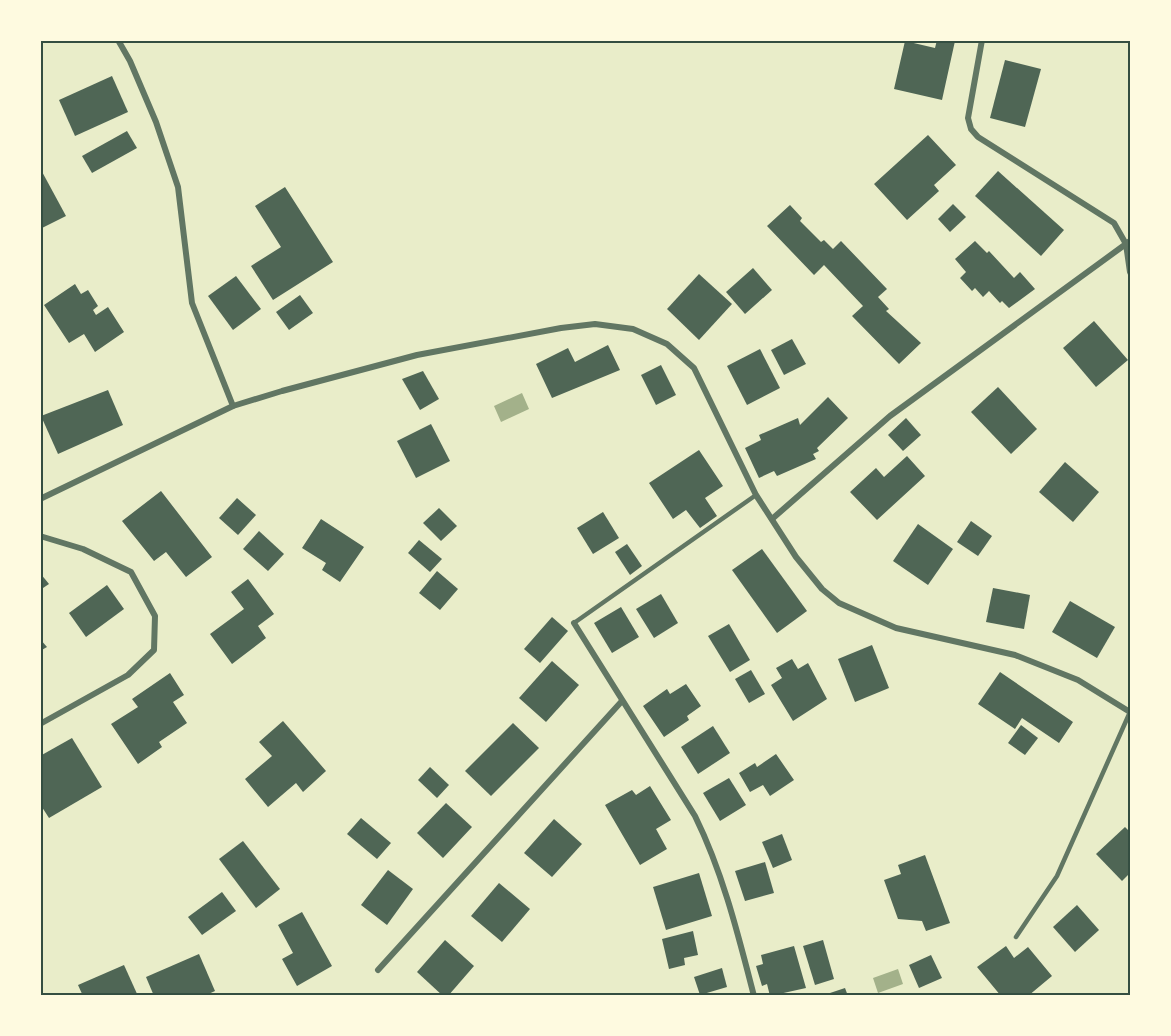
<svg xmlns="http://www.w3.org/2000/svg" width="1171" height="1036" viewBox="0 0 1171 1036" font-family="'Roboto Condensed',sans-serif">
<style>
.water{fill:#a3b18a}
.building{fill:#4f6655}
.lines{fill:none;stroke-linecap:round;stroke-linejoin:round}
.service{stroke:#617663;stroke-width:4.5}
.minor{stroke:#617663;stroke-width:6}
.neatline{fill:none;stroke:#344e41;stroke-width:2}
</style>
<rect width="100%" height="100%" fill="#e9edc9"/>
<g class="water">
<path d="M522,393L529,409L501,422L494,406Z"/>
<path d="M898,969L903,984L878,993L873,978Z"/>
</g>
<g class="building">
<path d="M937,40L955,41L942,100L894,89L905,41L935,48Z"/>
<path d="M1005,60L1041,69L1025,127L990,118Z"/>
<path d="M112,76L128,112L75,136L59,100Z"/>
<path d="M127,131L137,148L92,173L82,156Z"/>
<path d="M928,135L956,165L934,185L939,191L907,220L874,184Z"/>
<path d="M40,168L66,216L40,229Z"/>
<path d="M998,171L1064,230L1041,256L975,196Z"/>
<path d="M285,187L333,262L273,300L251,266L281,247L255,206Z"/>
<path d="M953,204L966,217L950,232L938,219Z"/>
<path d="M790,205L802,218L800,221L821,242L824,240L833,249L841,241L887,289L878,297L889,309L886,311L921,343L899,364L852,316L863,306L824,265L814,275L767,226Z"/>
<path d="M975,241L987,253L989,251L1014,278L1020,272L1035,289L1009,308L1002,301L1000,303L989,291L983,297L975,288L972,291L960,278L966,272L955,259Z"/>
<path d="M753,268L772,290L745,314L726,292Z"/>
<path d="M699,274L732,304L699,340L667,309Z"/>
<path d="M236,276L261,309L233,330L208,296Z"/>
<path d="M75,284L81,294L88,290L98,306L93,310L96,315L108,307L124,332L95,352L84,334L69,343L44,305Z"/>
<path d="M300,295L313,313L289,330L276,312Z"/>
<path d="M1094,321L1128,360L1096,387L1063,348Z"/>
<path d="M792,339L806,364L784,375L771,350Z"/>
<path d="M608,345L620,370L552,398L536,364L568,348L575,362Z"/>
<path d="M760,349L780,388L747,405L727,366Z"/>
<path d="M661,365L676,395L656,405L641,375Z"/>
<path d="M423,371L439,399L420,410L402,379Z"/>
<path d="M998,387L1037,429L1011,454L971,412Z"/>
<path d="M108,390L123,425L58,454L41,416Z"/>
<path d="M828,397L848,418L817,448L819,451L813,454L816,459L777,476L774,471L759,478L745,448L761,440L759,435L798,418L800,425Z"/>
<path d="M906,418L921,435L903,451L888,435Z"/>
<path d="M431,424L450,461L416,478L397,441Z"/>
<path d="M699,450L723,486L705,498L717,516L700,528L686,510L673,519L649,483Z"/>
<path d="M907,456L925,476L877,520L850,492L876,468L884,477Z"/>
<path d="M1065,462L1099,492L1073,522L1039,492Z"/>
<path d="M161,491L212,557L186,577L166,552L154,561L122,521Z"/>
<path d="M237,498L256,515L238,535L219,518Z"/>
<path d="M439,508L457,526L441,541L423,523Z"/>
<path d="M603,512L619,538L593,554L577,528Z"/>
<path d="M321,519L364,547L340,582L322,570L326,563L302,548Z"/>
<path d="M971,521L992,536L978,556L957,542Z"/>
<path d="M918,524L953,549L928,585L893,561Z"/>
<path d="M259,531L284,554L268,571L243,549Z"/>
<path d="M419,540L442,559L430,572L408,553Z"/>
<path d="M627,544L642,566L630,575L615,552Z"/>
<path d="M762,549L807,611L777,633L732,570Z"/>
<path d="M437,571L458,589L440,610L419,593Z"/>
<path d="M40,573L49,584L40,590Z"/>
<path d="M248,579L274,614L258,626L266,638L232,664L210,634L244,609L231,592Z"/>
<path d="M107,585L124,609L86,637L69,613Z"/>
<path d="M993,588L1030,595L1024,629L986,622Z"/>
<path d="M661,594L678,623L654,638L636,609Z"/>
<path d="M1070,601L1115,627L1097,658L1052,632Z"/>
<path d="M621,607L639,637L612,653L594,623Z"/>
<path d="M552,617L568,631L540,663L524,649Z"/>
<path d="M729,624L750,660L730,672L708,636Z"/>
<path d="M40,639L47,647L40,651Z"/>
<path d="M872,645L889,688L855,702L838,659Z"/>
<path d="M792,659L798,669L808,663L827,699L793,721L771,685L782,678L776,668Z"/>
<path d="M552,661L579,685L546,722L519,698Z"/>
<path d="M751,670L765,694L749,703L735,679Z"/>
<path d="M1000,672L1073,722L1059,743L1022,718L1015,729L978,704Z"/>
<path d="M170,673L184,695L173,702L187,723L159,742L162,747L138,764L111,724L138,707L132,699Z"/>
<path d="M686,684L701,706L687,716L689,720L664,737L643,706L667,689L670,694Z"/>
<path d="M283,721L326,771L303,792L296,783L268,807L245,779L272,756L259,742Z"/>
<path d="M513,723L539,748L491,796L465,771Z"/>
<path d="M1021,725L1038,738L1025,755L1008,743Z"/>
<path d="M713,726L730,753L698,774L681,747Z"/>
<path d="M72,738L102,787L49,818L40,804V756Z"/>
<path d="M776,754L794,780L770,796L763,785L750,792L739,773L755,763L757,767Z"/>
<path d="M430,767L449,785L437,798L418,780Z"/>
<path d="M729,778L746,805L720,821L703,793Z"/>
<path d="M650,786L671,820L656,829L667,849L640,865L605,805L632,790L636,795Z"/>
<path d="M446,803L472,827L443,858L417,833Z"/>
<path d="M361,818L391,843L377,859L347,834Z"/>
<path d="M554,819L582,844L552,877L524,853Z"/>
<path d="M1125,827L1130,832V873L1122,881L1096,854Z"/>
<path d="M782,834L792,860L773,868L762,842Z"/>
<path d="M243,841L280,889L256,908L219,859Z"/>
<path d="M925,855L950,923L926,931L922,921L898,919L884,880L901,874L898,865Z"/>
<path d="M765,862L774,893L745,901L735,871Z"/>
<path d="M388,870L413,889L387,925L361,905Z"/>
<path d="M699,873L712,916L666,930L653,887Z"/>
<path d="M499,883L530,909L502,942L471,916Z"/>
<path d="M222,892L236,911L202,935L188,917Z"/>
<path d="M1077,905L1099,930L1075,952L1053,927Z"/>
<path d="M302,912L332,966L297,986L282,959L293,953L278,925Z"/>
<path d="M693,931L698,955L684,958L685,965L669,969L662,939Z"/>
<path d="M445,940L474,966L448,996H443L417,972Z"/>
<path d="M823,940L834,979L815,985L803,946Z"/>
<path d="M794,946L806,988L770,996L767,984L762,986L756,966L763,964L761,955Z"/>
<path d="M1006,946L1014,958L1028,947L1052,976L1028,996H1001L977,967Z"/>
<path d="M199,954L215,991L204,996H154L146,977Z"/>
<path d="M931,955L942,978L919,988L909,965Z"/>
<path d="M124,965L138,996H83L78,985Z"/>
<path d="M722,968L727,987L700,995L694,977Z"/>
<path d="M845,988L848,996H824V995Z"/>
</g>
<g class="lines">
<g class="service">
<path d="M40,462V474"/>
<path d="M574,623L756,495"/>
<path d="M1016,937L1057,876L1130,712"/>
</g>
<g class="minor">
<path d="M118,40L130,61L156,122L178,187L192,303L233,406"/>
<path d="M982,40L968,118L971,129L978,137L1114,223L1126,244L1130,272"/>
<path d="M40,499L233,406L282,391L417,355L561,328L595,324L633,329L667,344L694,368L756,495L796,557L822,589L839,603L896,628L1015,655L1078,680L1130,712"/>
<path d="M772,519L890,416L1130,241"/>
<path d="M40,536L83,549L131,572L155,616L154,650L128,675L40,724"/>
<path d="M574,623L695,816C723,873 738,934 754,996"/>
<path d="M378,970L622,701"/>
</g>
</g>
<rect width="1171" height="1036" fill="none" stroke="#fefae0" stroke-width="84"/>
<rect x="42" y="42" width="1087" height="952" class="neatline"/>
</svg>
